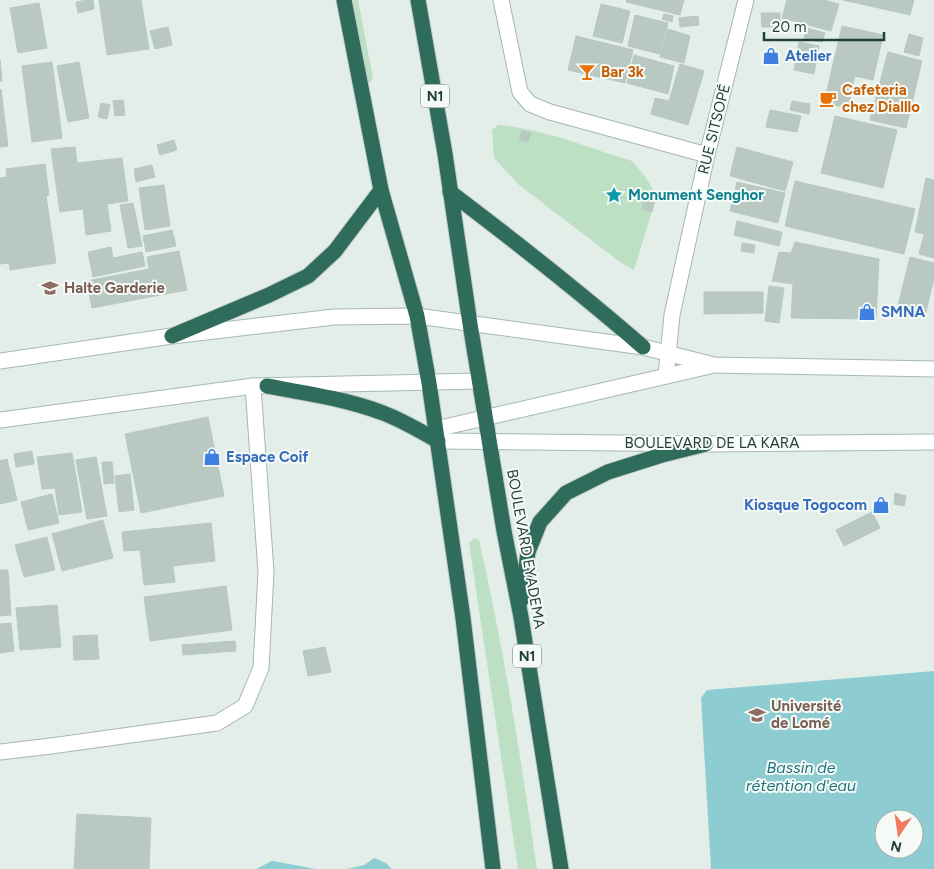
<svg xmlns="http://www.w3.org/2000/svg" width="934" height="869" viewBox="0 0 934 869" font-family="Figtree,sans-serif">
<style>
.green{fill:#bddfc4}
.water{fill:#8dcdd2;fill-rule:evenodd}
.building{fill:#b9c9c2;stroke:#b7c8bf}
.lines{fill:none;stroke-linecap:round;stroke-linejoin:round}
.street-casing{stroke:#a6b6b0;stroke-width:17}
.secondary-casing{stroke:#a3bab0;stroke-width:17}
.highway-casing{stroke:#c1cac7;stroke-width:17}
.street{stroke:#fff;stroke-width:15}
.secondary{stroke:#fff;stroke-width:15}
.highway{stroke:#2f6c5b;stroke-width:15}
.labels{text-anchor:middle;stroke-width:4;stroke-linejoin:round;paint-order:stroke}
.shield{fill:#f5faf7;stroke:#627870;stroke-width:1}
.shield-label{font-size:14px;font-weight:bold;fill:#234036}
.shop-label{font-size:15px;font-weight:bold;fill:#366cbe;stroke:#f5faf7;text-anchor:start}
.food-label{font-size:15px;font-weight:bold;fill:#c56008;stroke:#f5faf7;text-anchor:start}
.street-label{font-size:15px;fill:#234036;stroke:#f5faf7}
.culture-label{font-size:15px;font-weight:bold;fill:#0d838f;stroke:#f5faf7;text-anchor:start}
.education-label{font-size:15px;font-weight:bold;fill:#785e54;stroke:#f5faf7;text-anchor:start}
.water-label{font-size:16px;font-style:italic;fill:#1c737d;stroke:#f5faf7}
</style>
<rect width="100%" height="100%" fill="#e4eee9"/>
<g class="green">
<path d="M344,0H358L373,78L370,83L360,80Z"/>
<path d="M498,125C544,129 588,148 632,161C643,173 651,183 656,198L634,270L620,262L519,185L494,158L492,130Z"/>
<path d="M474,538L479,540C504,649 521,759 537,869H518L469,543Z"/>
</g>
<g class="water">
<path d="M934,671V869H711L701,698L707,690ZM884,819H914V849H884Z"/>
<path d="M374,858L386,863L392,869H347L364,865Z"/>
<path d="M272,861H273L316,869H256Z"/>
</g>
<g class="building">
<path d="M87,0H93L94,9L78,13L76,2Z"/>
<path d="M99,0H141L149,49L107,55Z"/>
<path d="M627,0H684L680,15L626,2Z"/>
<path d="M787,0H824L839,4L831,31L782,18Z"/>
<path d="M843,0H914L910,15Z"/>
<path d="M39,3L47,48L18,53L10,8Z"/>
<path d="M601,4L630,11L622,43L593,36Z"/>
<path d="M761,13H780V27H762Z"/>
<path d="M664,14L673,16L672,22L662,19Z"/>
<path d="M635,15L668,23L660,54L628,46Z"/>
<path d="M698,16L699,25L680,27L679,18Z"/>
<path d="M842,26L883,35L873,80L855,76L848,108L824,103Z"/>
<path d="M168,27L172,45L155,49L150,31Z"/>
<path d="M807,28L825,33L822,42L804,38Z"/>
<path d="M668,29L690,36L684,63L660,57Z"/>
<path d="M909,34L923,38L919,56L904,52Z"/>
<path d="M576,36L633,50L625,83L568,70Z"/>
<path d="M799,42L819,46L814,74L794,70Z"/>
<path d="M888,52L922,61L906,128L870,120Z"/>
<path d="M634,55L674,66L668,94L627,83Z"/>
<path d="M0,60L2,81H0Z"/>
<path d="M52,62L62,138L32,142L22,66Z"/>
<path d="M79,62L89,118L68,122L57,66Z"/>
<path d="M680,64L704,71L688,125L651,114L655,98L669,101Z"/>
<path d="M1,89L8,146L0,147V90Z"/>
<path d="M123,100L125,115L115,116L113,101Z"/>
<path d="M792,101L810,104L809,114L790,110Z"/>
<path d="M101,103L110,105L107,119L98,117Z"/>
<path d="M770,110L801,116L797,132L766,127Z"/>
<path d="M835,116L897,130L883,188L821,173Z"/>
<path d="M522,131L531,133L528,142L519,140Z"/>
<path d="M174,140L177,150L160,155L157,145Z"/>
<path d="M75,147L77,163L122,158L128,201L107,204L111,231L86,235L83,209L60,212L51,149Z"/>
<path d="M737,147L793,162L785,191L730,176Z"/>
<path d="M45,164L49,195L46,196L56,263L10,270L9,263L0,264V178L7,177L6,169Z"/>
<path d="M152,165L155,177L136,182L134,169Z"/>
<path d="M926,178L934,180V236L915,232Z"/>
<path d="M795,181L915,209L904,254L785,226Z"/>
<path d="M737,182L785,193L778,223L730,211Z"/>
<path d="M164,185L170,226L145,230L139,188Z"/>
<path d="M645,198L655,200L652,212L642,209Z"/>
<path d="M133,203L142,246L128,248L120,205Z"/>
<path d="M737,221L782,232L779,246L734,235Z"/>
<path d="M172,230L176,246L146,252L143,236Z"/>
<path d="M924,235L934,237V258L919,254Z"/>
<path d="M795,242L879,259L876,319L791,318L793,284L772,281L779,252L791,253Z"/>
<path d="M742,243L755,245L754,253L741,251Z"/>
<path d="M111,247L113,258L142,252L145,266L93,277L88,252Z"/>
<path d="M179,251L187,290L92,308L87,281L149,269L147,257Z"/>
<path d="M910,257L934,263V278L925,316L897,310Z"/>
<path d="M769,286L784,288L779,323L765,321Z"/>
<path d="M704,292H763V313L704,314Z"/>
<path d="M208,417L224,496L141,513L125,434Z"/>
<path d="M32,451L34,464L16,467L14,454Z"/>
<path d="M72,453L82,512L59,515L55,488L42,489L37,457Z"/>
<path d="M96,457L107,516L87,519L76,460Z"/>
<path d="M7,459L17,500L0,504V461Z"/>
<path d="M102,462H112L114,483L104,484Z"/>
<path d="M130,474L134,510L119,512L115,476Z"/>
<path d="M895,493L906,496L904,506L894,504Z"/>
<path d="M52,494L59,523L28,530L21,502Z"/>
<path d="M872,512L880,528L844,546L836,530Z"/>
<path d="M103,520L113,558L62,571L52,534Z"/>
<path d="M211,523L215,561L173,566L175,582L144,585L140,550L124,551L122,532Z"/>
<path d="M47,537L55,570L24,577L15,545Z"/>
<path d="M0,570H8L11,615L0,616Z"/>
<path d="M226,586L232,630L150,641L144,597Z"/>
<path d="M57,605L61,647L20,650L16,608Z"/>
<path d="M11,623L14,651L0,653V624Z"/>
<path d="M97,635L99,659L74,660L73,636Z"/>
<path d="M235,641L236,651L183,655L182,645Z"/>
<path d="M325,647L331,672L308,676L303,651Z"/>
<path d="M77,814L151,818L149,869H74Z"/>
</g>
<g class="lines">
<g class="street-casing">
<g id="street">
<path d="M501,0L520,92L530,104L550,112L707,155"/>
<path d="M666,376L672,315L707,155L746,0"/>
<path d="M0,752L51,746L217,723L245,706L261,668L266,572L253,386"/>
</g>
</g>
<g class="secondary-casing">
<g id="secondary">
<path d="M0,361L172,336L334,317L417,316L643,347L714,365L934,369"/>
<path d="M0,420L253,386L479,381"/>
<path d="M436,429L710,366"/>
<path d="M438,441L706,444L934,442"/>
</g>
</g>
<g class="highway-casing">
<g id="highway">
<path d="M344,0L381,190L417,316L429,383L463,618L493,869"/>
<path d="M418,0L445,154L470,324L504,531L521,617L561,869"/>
<path d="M450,192C516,242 581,293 643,347"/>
<path d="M172,336L269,295L308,276L335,251L381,190"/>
<path d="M267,386C306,393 346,399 383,413C402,420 420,431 438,441"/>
<path d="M522,599L528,552L540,522L566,493L608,472L662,455L706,444"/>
</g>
</g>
<use href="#street" class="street"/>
<use href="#secondary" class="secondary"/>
<use href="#highway" class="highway"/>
</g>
<defs>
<g id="shop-bare" transform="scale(1.35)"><path d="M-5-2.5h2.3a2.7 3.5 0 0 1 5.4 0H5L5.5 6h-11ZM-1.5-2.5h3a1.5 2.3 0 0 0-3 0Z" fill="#3f7fe0" stroke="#f5faf7" stroke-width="2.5" paint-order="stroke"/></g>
<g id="bar-bare" transform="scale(1.35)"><path d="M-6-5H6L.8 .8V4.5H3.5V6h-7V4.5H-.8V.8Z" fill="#e8710a" stroke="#f5faf7" stroke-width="2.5" paint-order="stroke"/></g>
<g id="cafe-bare" transform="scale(1.35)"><path d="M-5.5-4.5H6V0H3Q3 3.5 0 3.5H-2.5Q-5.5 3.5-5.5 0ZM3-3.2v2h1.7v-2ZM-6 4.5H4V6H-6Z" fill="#e8710a" stroke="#f5faf7" stroke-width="2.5" paint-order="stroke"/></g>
<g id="sight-bare" transform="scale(1.35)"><path d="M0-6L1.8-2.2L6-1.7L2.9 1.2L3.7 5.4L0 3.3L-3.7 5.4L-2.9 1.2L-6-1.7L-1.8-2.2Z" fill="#0f9aa8" stroke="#f5faf7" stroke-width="2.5" paint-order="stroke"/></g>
<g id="school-bare" transform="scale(1.35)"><path d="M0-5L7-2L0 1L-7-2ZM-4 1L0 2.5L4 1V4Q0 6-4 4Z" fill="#8d6e63" stroke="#f5faf7" stroke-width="2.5" paint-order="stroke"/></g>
<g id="university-bare" transform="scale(1.35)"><path d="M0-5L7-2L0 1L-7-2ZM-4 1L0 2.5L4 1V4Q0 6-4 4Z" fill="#8d6e63" stroke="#f5faf7" stroke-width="2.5" paint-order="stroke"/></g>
</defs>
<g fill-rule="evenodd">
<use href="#shop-bare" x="771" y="56"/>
<use href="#bar-bare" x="587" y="72"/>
<use href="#cafe-bare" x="828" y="99"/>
<use href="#sight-bare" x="614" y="195"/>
<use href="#school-bare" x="50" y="288"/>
<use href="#shop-bare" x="867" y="312"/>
<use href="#shop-bare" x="212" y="457"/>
<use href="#shop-bare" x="881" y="505"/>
<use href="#university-bare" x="757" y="715"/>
</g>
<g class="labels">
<g class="shield">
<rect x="421" y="84.5" width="28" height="23" rx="4"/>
<rect x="513" y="644.5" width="28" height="23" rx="4"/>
</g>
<g class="shield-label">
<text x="435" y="101">N1</text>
<text x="527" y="661">N1</text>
</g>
<g class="shop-label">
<text x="785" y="61">Atelier</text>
<text x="881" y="317">SMNA</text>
<text x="226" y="462">Espace Coif</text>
<text x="867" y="510" text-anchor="end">Kiosque Togocom</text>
</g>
<g class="food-label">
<text x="601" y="77">Bar 3k</text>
<text x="842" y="95">Cafeteria<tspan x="842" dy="17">chez Dialllo</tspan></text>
</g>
<g class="street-label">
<text transform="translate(714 129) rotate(-76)" y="5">RUE SITSOPÉ</text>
<text x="712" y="448">BOULEVARD DE LA KARA</text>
<text transform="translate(526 549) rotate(80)" y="5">BOULEVARD EYADEMA</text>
</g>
<g class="culture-label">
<text x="628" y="200">Monument Senghor</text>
</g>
<g class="education-label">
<text x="64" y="293">Halte Garderie</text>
<text x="771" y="711">Université<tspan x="771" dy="17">de Lomé</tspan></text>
</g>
<g class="water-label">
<text x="801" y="773">Bassin de<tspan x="801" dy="18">rétention d'eau</tspan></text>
</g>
</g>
<g transform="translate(899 834) rotate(193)"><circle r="24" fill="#f5faf7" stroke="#a1b0aa"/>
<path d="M0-4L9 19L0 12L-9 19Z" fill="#f2785e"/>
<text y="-8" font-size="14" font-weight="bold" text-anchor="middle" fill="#234036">N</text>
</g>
<path d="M764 32v8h120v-8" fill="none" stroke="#234036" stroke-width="2.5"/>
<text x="772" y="32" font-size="15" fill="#234036" stroke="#f5faf7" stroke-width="4" paint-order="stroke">20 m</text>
</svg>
